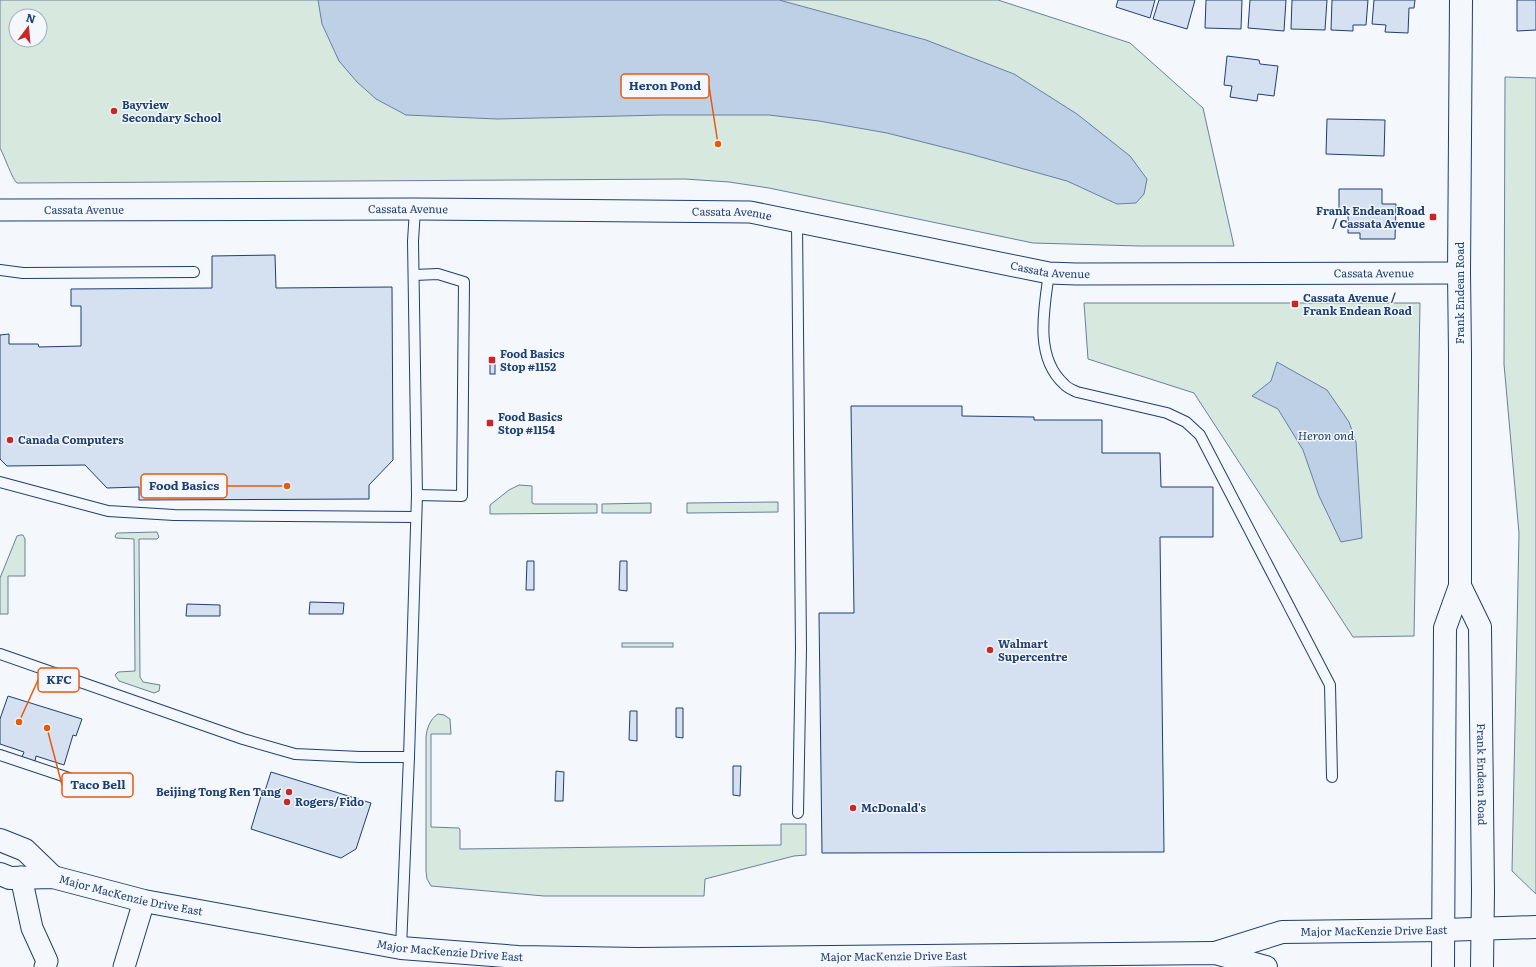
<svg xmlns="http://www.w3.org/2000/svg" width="1536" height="967" viewBox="0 0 1536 967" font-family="Literata,serif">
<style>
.green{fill:#d7e8df;stroke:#687fa3;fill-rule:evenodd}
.water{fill:#bed0e5;stroke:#687fa3}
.building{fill:#d5e0f0;stroke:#1d3f73}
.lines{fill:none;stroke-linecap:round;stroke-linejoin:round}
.lane-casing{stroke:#1d3f73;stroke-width:12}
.street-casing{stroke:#1d3f73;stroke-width:23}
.secondary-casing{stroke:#1d3f73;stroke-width:24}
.primary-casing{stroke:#1d3f73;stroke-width:24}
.lane{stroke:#f4f7fb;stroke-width:10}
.street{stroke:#f4f7fb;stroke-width:21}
.secondary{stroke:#f4f7fb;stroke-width:22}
.primary{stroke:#f4f7fb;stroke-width:22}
.poi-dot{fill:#c62828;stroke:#f4f7fb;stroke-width:1.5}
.labels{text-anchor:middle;stroke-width:3;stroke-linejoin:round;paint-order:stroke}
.poi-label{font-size:11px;font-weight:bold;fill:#1d3f73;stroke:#f4f7fb;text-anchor:start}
.street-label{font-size:11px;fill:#1d3f73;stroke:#f4f7fb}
.water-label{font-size:12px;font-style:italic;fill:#1d3f73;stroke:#f4f7fb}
.leader{fill:none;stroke:#e8590c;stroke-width:1.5}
.callout-dot{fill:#e8590c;stroke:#f4f7fb;stroke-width:1.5}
.callout{fill:#f4f7fb;stroke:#e8590c;stroke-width:1.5}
.callout-label{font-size:12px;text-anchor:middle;font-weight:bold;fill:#1d3f73}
</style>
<rect width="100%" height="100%" fill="#f4f7fb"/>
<g class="green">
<path d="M0,0H998L1130,43L1203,108L1234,246H1140L1033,243L769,188L729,182L685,179L17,183C12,179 5,157 0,148ZM16,16H40V40H16Z"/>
<path d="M1505,77L1536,78V894L1512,871L1519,533L1504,364Z"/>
<path d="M1084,303H1420L1414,636L1353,637L1194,393L1088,359Z"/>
<path d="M519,485L532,486V503L534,504H597V513L490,514V505L509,490Z"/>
<path d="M778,502V512L687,513V503Z"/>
<path d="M651,503V513H602V504Z"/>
<path d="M157,532L159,537L157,539H139L140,677L143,682L160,685L159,691L154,693L119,681L115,675L118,672L135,671L134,539L116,538L115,536L117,533Z"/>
<path d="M20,535H23L25,539V576H8V614H0V578L17,536Z"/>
<rect x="622" y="643" width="51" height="4"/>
<path d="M438,714L444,715L450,719L451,734H431V827L459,828L460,830V849L781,845V824H806V855L794,856L705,879L704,896H544L431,886L427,879L426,871V737C427,728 430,719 438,714Z"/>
</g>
<g class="water">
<path d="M318,0H779L926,40L1014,74L1077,114L1130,156L1147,179L1144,194L1136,203L1117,204L1067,181L970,154L887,133L819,121L769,115H662L497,119L406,115L376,99L357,82L339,61L322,24Z"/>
<path d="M1277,362L1327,390L1349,422L1356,442L1362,538L1341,542L1319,496L1303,450L1278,409L1252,396L1271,381Z"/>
</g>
<g class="building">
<path d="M1118,0H1155L1150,18L1116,7Z"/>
<path d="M1159,0H1195L1187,29L1153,19Z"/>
<path d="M1206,0H1242L1241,29L1205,28Z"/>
<path d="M1250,0H1286L1284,31L1248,28Z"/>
<path d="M1292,0H1327L1325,30L1291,29Z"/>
<path d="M1332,0H1368L1366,25H1353V31L1331,30Z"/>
<path d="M1374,0H1415L1414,8H1409L1408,33L1385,32L1386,25L1372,24Z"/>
<path d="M1517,0H1536V30L1517,31Z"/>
<path d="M1227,56L1259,60L1260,64L1278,66L1274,96L1258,94L1257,101L1230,97L1232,86L1224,85Z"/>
<path d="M1327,119L1385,120L1384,156L1326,154Z"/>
<path d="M1339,189H1382V204H1396L1395,239H1360V233H1348V211H1339Z"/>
<path d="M275,255L276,288L392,287L393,460L369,485V499L139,500V487L107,488L85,465L7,466L0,459V335L9,334V344H38L39,347L81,346V306H71V289L212,288V256Z"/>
<rect x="490" y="363" width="5" height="11"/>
<path d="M851,406H962V416L1034,417V420H1102V453H1160L1161,487H1213V537H1160L1164,852L822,853L819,613H854Z"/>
<path d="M527,561H534V590H526Z"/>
<path d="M620,561H627V591L619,590Z"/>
<path d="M310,602L344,603L343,614H309Z"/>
<path d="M187,604L220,605V616H186Z"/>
<path d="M8,696L82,719L76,736L73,735L64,765L36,756L35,761L32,763L22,757L24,752L0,744V719Z"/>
<path d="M676,708H683V738L676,737Z"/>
<path d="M630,711H637V741L629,740Z"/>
<path d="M733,766H741L740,796L733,795Z"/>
<path d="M556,771L564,772L563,801H555Z"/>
<path d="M271,772L371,803L356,849L341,858L251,829L261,796L263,797Z"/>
</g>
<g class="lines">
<g class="lane-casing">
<g id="lane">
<path d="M797,222L801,649L798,813"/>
<path d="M0,270L23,273L194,272"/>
<path d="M1049,273C1044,309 1034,357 1064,384C1067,388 1073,390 1077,392L1167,413L1186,422L1200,435L1330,685L1332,777"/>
<path d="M414,275L438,274L464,282L462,496L417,495"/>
<path d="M0,482L108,511L174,515L416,517"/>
<path d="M0,654L243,739L295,754L360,757H409"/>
<path d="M0,755L99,788"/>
<path d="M401,948L409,757L417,495L413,241L415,209"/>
</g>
</g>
<g class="street-casing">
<g id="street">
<path id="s1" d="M0,210L415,209L750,212L1049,273L1076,274L1459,273"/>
<path d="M21,877L32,928L47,961L45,967"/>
<path d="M124,967L144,901"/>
</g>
</g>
<g class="secondary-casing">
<g id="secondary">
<path id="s2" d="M1460,586L1480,627L1483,891L1482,967"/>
<path d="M1443,967L1445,628L1460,586V354L1459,273L1461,0"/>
</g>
</g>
<g class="primary-casing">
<g id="primary">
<path d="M0,840L25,850L53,877"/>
<path id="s3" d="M0,874L10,878L53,877L144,901L401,948L518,957L637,959L1215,953L1266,967"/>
<path id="s4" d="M1215,953L1282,932L1443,930L1536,927"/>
</g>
</g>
<use href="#lane" class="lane"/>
<use href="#street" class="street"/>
<use href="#secondary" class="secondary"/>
<use href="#primary" class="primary"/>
</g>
<g class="poi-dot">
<circle cx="114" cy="111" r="4"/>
<rect x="1429" y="213" width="8" height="8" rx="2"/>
<rect x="1291" y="300" width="8" height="8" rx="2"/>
<rect x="488" y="356" width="8" height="8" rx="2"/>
<rect x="486" y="419" width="8" height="8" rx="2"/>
<circle cx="10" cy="440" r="4"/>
<circle cx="990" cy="650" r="4"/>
<circle cx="289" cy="792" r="4"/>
<circle cx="287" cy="802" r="4"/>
<circle cx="853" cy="808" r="4"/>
</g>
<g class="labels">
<g class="poi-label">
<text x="122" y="109">Bayview<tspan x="122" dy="13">Secondary School</tspan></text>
<text x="1425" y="215" text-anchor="end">Frank Endean Road<tspan x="1425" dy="13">/ Cassata Avenue</tspan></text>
<text x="1303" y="302">Cassata Avenue /<tspan x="1303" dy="13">Frank Endean Road</tspan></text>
<text x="500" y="358">Food Basics<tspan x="500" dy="13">Stop #1152</tspan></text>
<text x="498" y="421">Food Basics<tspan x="498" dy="13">Stop #1154</tspan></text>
<text x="18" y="444">Canada Computers</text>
<text x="998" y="648">Walmart<tspan x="998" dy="13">Supercentre</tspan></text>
<text x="281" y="796" text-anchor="end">Beijing Tong Ren Tang</text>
<text x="295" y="806">Rogers/Fido</text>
<text x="861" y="812">McDonald's</text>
</g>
<g class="street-label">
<text dy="4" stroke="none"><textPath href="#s1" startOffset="408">Cassata Avenue</textPath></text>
<text dy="4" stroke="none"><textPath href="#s1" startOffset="84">Cassata Avenue</textPath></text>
<text dy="4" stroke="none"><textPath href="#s1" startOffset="732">Cassata Avenue</textPath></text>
<text dy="4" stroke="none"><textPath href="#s1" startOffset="1056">Cassata Avenue</textPath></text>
<text dy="4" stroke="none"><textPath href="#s1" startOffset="1380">Cassata Avenue</textPath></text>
<text transform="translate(1460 293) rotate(-90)" y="4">Frank Endean Road</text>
<text dy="4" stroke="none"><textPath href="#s2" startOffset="193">Frank Endean Road</textPath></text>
<text dy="4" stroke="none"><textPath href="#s3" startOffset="134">Major MacKenzie Drive East</textPath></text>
<text dy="4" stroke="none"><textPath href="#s4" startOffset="162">Major MacKenzie Drive East</textPath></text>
<text dy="4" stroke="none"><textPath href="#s3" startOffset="458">Major MacKenzie Drive East</textPath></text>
<text dy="4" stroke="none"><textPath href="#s3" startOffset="902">Major MacKenzie Drive East</textPath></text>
</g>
<g class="water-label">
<text x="1326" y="440">Heron ond</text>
</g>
</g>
<path class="leader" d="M718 144L709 86M287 486L227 486M19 722L38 680M47 728L62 785"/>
<g class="callout-dot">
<circle cx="718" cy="144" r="4"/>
<circle cx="287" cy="486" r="4"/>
<circle cx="19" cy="722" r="4"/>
<circle cx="47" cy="728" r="4"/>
</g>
<g class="callout">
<rect x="621" y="74" width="88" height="24" rx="4"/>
<rect x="141" y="474" width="86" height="24" rx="4"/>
<rect x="38" y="668" width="41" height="24" rx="4"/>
<rect x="62" y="773" width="71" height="24" rx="4"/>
</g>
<g class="callout-label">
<text x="665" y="90">Heron Pond</text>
<text x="184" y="490">Food Basics</text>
<text x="59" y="684">KFC</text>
<text x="98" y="789">Taco Bell</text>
</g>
<g transform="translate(28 28) rotate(16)"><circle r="19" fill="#f4f7fb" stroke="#9eadc5"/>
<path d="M0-3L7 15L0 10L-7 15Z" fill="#c62828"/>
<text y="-6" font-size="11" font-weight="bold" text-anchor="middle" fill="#1d3f73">N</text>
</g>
</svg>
